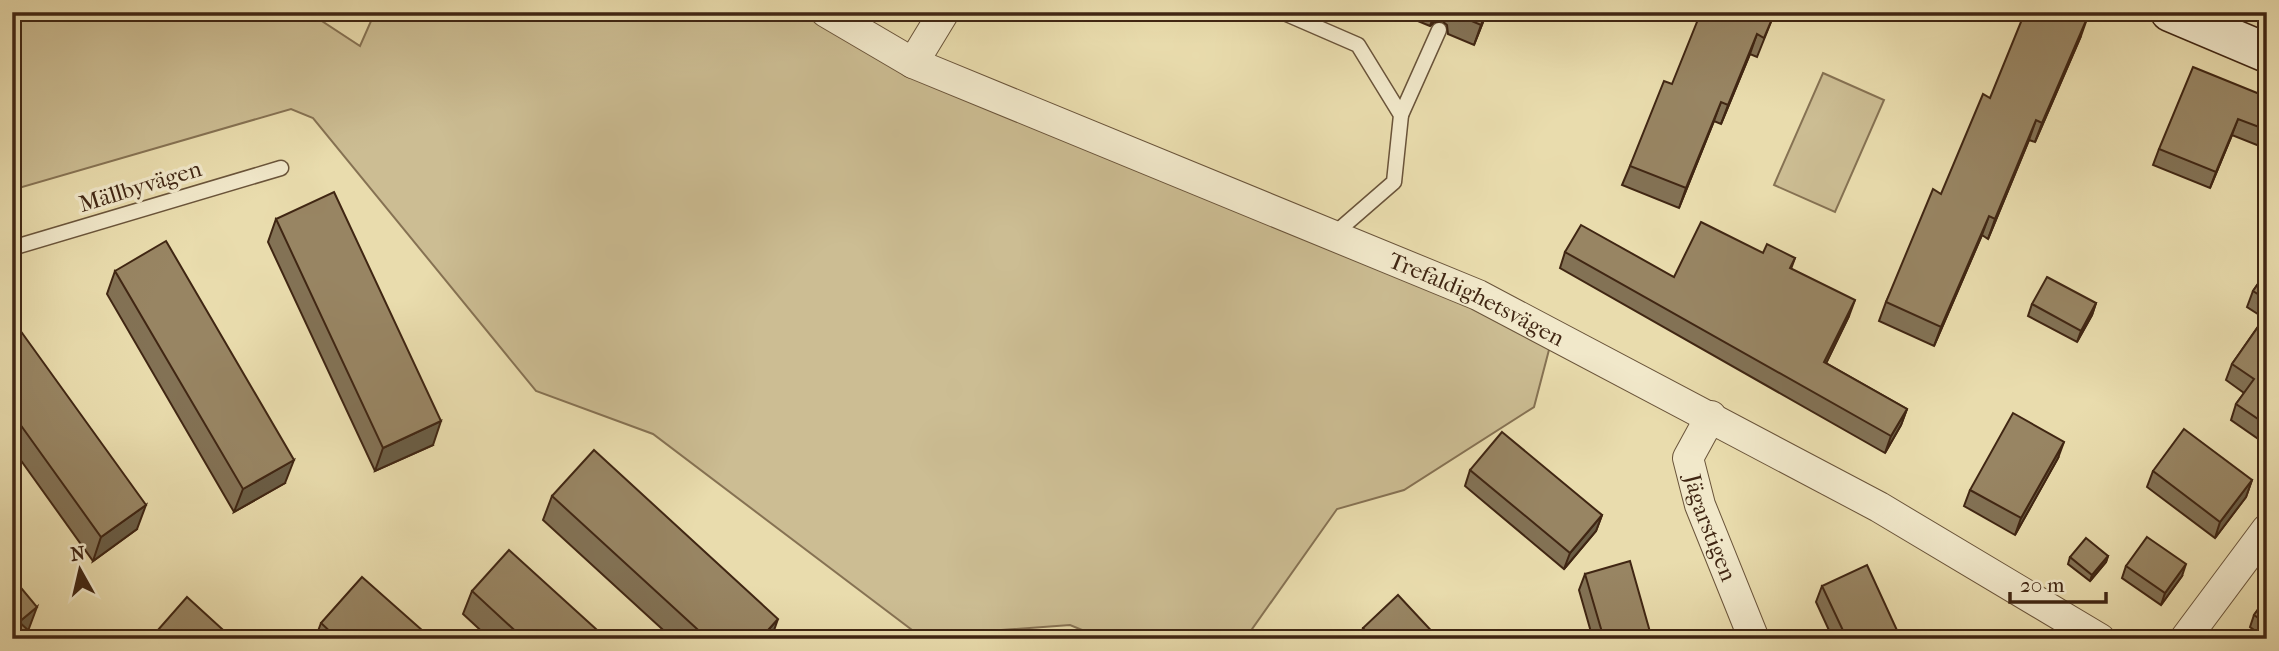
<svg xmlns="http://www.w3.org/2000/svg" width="2279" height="651" viewBox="0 0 2279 651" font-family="'IM FELL French Canon',serif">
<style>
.green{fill:#ccbd93;stroke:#867253;stroke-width:2}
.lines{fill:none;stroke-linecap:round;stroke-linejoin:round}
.lane-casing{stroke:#6a543a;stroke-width:17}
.street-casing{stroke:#6a543a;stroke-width:32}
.secondary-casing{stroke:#402613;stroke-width:41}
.lane{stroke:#f1e8ca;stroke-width:14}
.street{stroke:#f1e8ca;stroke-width:30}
.secondary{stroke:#f1e8ca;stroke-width:38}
.wall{fill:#837255;stroke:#402613;stroke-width:2}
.shaded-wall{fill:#6a5d45;stroke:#402613;stroke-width:2}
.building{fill:#988563;stroke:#402613;stroke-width:2}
.labels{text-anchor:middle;stroke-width:7;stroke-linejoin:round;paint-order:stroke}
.street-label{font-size:23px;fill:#402613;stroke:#f1e8ca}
</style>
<rect width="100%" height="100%" fill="#e9dcad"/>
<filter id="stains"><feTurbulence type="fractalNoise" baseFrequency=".00286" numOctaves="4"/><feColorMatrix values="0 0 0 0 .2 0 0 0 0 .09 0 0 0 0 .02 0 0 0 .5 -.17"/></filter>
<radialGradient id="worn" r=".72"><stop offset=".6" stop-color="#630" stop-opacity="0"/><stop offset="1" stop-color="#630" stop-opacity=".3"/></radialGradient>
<g class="green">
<path d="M12,12H308L360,46L375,12H809L869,51L1411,275L1550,346L1534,407L1404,490L1337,509L1245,639H1104L1070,625L920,636L653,434L536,391L313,118L291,109L12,190Z"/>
<path d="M1823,73L1884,100L1835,212L1774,185Z"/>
</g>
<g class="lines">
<g class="lane-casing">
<g id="lane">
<path d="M1282,12L1358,45L1401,115L1394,182L1333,235"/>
<path d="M1401,115L1439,30"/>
<path d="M12,248L281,168"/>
</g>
</g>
<g class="street-casing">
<g id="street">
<path id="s1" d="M826,12L913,63L1478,295L1879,507L2100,639"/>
<path d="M913,63L944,12"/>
<path id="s2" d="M1711,416L1688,458L1700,505L1754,639"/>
<path d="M2185,639L2267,529"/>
</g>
</g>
<g class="secondary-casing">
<path id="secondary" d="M2170,12L2267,53"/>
</g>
<use href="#lane" class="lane"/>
<use href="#street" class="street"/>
<use href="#secondary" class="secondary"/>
</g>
<g class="wall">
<path d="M1410,12H1487L1474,45L1448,34L1447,25L1442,21L1434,22L1430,26L1408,17Z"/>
<path d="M1775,12L1757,57L1750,54L1721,124L1714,121L1679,208L1622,185L1630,166L1672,84Z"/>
<path d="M2081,36L2035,142L2029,140L1988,239L1982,235L1934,346L1879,321L1886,302L1941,194Z"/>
<path d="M2267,97V149L2232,135L2210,188L2153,165L2159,149Z"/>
<path d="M276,219L433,445L375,471L268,242Z"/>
<path d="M1565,252L1674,277L1763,253L1795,258L1791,269L1849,316L1826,363L1907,409L1901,425L1885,453L1560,268Z"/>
<path d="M115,271L285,483L234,512L107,294Z"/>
<path d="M2267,271V445L2231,420L2236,404L2244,393L2226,380L2232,364L2264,318L2247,307L2253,291Z"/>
<path d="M2096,303L2092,315L2077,342L2028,316L2032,304Z"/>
<path d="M12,319L137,529L93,561L12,448Z"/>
<path d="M2058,458L2015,535L1964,506L1970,490Z"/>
<path d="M1470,470L1602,515L1596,531L1564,569L1465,486Z"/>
<path d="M2153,471L2252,480L2246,497L2215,538L2147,487Z"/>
<path d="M552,496L771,639H673L543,520Z"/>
<path d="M2108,556L2106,562L2090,581L2068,564L2070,557Z"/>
<path d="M2126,566L2182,576L2161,605L2122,578Z"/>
<path d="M1585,574L1652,639H1593L1579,590Z"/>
<path d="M1822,586L1901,639H1833L1816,602Z"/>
<path d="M472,591L607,639H490L463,614Z"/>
<path d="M2267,597V639L2250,627L2254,615Z"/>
<path d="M321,623L432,639H315Z"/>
<path d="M1363,628L1439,639H1359Z"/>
</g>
<g class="shaded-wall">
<path d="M1435,12H1445L1442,21L1434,22L1430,26Z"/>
<path d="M1486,12H1487L1474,45L1481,25Z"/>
<path d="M2088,16L2081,36L2035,142L2042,123Z"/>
<path d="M1757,34L1750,54L1721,124L1728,105Z"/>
<path d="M1721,102L1714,121L1679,208L1686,188Z"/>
<path d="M2238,119L2232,135L2210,188L2216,172Z"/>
<path d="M2036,120L2029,140L1988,239L1995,219Z"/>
<path d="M1989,216L1982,235L1934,346L1941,327Z"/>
<path d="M1855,300L1849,316L1819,378L1824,362Z"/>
<path d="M2096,303L2092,315L2077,342L2081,331Z"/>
<path d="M1907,409L1901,425L1885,453L1891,436Z"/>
<path d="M441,421L433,445L375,471L383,448Z"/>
<path d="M2064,442L2058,458L2015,535L2021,518Z"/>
<path d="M294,460L285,483L234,512L243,489Z"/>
<path d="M2252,480L2246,497L2215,538L2220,522Z"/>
<path d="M146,505L137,529L93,561L101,537Z"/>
<path d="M1602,515L1596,531L1564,569L1570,553Z"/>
<path d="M2108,556L2106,562L2090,581L2092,575Z"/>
<path d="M2186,564L2182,576L2161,605L2165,593Z"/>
<path d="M37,607L28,631L19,622Z"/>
<path d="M778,619L771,639H760Z"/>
</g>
<g class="building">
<path d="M1455,12H1486L1481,25L1455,14Z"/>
<path d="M1701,12H1775L1764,38L1757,34L1728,105L1721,102L1686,188L1630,166L1664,81L1672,84Z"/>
<path d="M2025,12H2079L2088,16L2042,123L2036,120L1995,219L1989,216L1941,327L1886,302L1933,189L1941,194L1983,94L1990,98Z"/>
<path d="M2193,67L2267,97V130L2238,119L2216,172L2159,149Z"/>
<path d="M334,192L441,421L383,448L276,219Z"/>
<path d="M1701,222L1763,253L1767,244L1795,258L1790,268L1855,300L1824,362L1907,409L1891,436L1565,252L1581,225L1674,277Z"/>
<path d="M166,241L294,460L243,489L115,271Z"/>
<path d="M2267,271V300L2253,291Z"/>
<path d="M2047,277L2096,303L2081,331L2032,304Z"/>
<path d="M2267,314V372L2266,373L2267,374V425L2236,404L2254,379L2232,364Z"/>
<path d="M12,319L146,505L101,537L12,413Z"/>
<path d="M2013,413L2064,442L2021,518L1970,490Z"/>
<path d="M2184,429L2252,480L2220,522L2153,471Z"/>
<path d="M1502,432L1602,515L1570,553L1470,470Z"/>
<path d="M594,450L778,619L760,639H708L552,496Z"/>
<path d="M2147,537L2186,564L2165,593L2126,566Z"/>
<path d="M2086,538L2108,556L2092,575L2070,557Z"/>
<path d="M509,550L607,639H524L472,591Z"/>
<path d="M1630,561L1652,639H1604L1585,574Z"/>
<path d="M1867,565L1901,639H1847L1822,586Z"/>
<path d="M12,577L37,607L19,622L38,639H12Z"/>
<path d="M362,577L432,639H338L321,623Z"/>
<path d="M1398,595L1439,639H1372L1363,628Z"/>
<path d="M187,597L233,639H150Z"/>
<path d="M2267,597V624L2254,615Z"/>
</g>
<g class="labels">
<g class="street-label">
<text transform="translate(140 186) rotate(-17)" y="8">Mällbyvägen</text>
<text dy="8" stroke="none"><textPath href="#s1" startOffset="712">Trefaldighetsvägen</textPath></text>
<text dy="8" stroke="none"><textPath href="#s2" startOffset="121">Jägarstigen</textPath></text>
</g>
</g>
<rect width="2279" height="651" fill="none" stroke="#e9dcad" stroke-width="42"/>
<rect x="14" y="14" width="2251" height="623" fill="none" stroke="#402613" stroke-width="3.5"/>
<rect x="21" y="21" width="2237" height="609" fill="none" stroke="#402613" stroke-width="2"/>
<g transform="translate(80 570) rotate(352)" stroke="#f1e8ca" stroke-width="5" paint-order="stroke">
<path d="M0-5L12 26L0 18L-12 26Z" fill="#402613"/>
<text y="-10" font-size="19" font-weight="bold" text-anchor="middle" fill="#402613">N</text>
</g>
<path d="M2010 592v10h96v-10" fill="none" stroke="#402613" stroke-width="3.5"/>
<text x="2020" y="592" font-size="21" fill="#402613" stroke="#f1e8ca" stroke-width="5" paint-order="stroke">20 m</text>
<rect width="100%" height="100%" filter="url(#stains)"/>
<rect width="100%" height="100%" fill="url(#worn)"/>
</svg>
